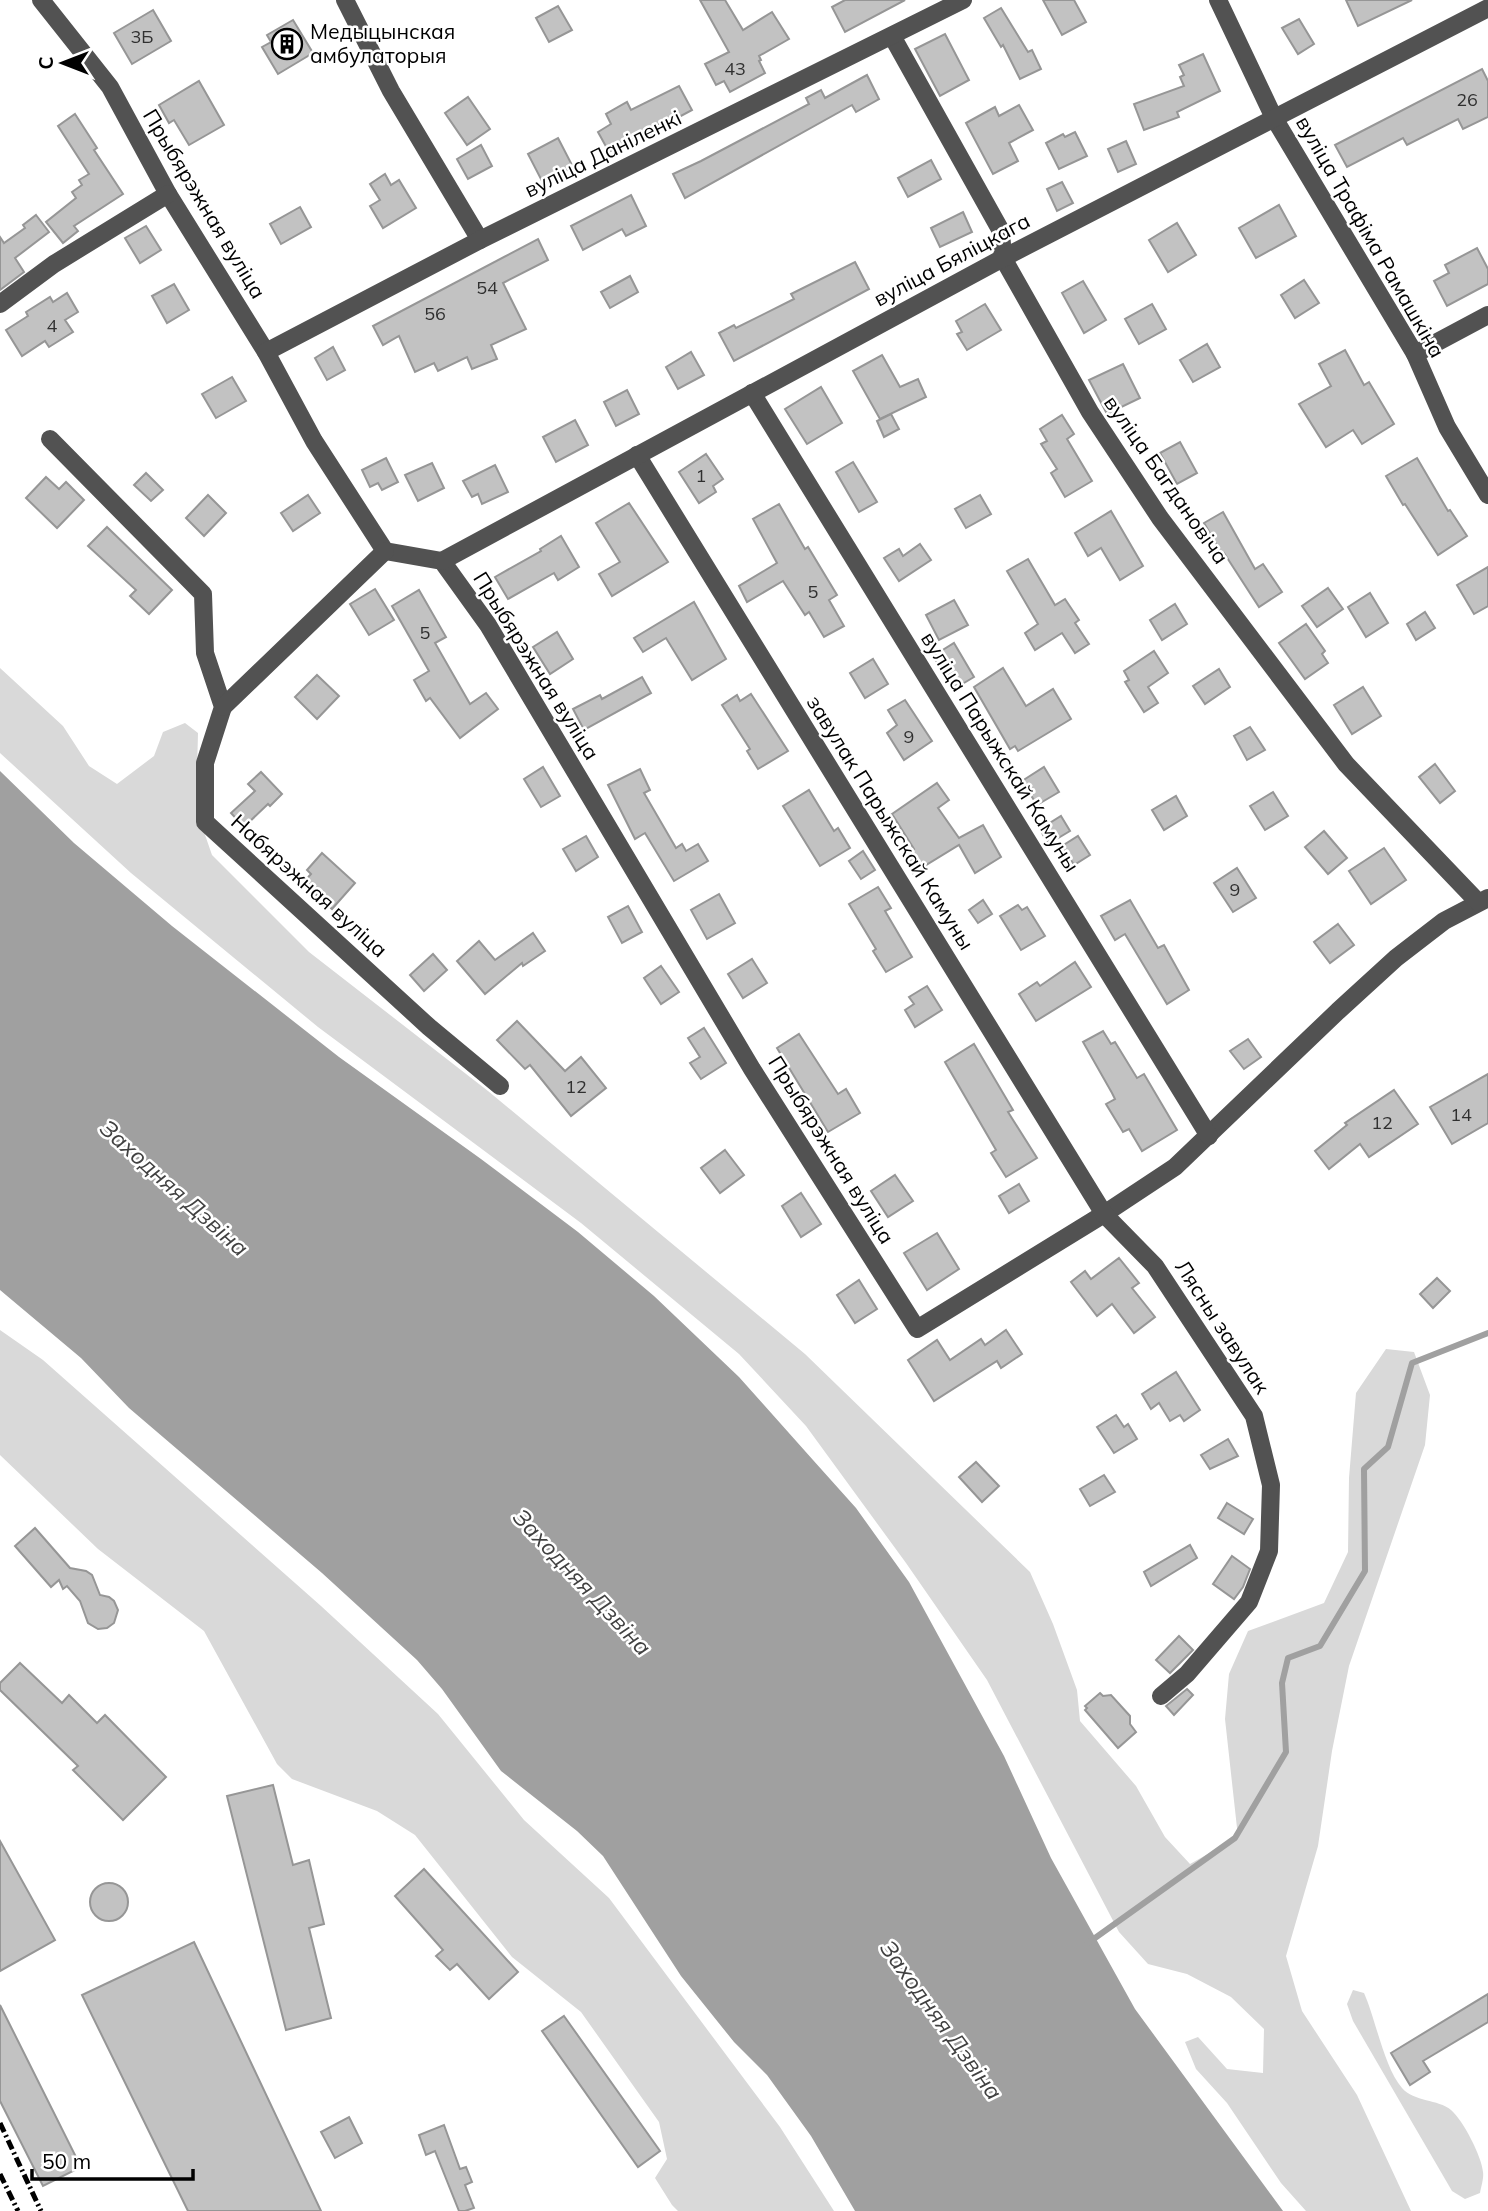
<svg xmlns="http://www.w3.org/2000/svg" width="1488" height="2211" viewBox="0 0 1488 2211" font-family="Mulish,sans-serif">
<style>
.green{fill:#d9d9d9}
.water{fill:#a0a0a0}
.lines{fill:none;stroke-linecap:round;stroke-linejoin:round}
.stream{stroke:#a0a0a0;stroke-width:6}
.building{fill:#c2c2c2;stroke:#969696;stroke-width:2}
.minor{stroke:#525252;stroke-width:18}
.rail{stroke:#000;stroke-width:5;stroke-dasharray:10 3.5 2 3.5;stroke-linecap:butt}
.labels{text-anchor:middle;stroke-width:5;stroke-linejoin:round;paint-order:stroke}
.number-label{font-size:18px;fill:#303030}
.poi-label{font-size:21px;fill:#000;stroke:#fff;text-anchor:start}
.street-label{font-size:21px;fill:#000;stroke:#fff}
.water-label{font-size:23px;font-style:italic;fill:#414141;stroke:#fff}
</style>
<rect width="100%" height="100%" fill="#fff"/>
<g class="green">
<path d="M0,668L63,726L89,766L117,784L154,756L163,732L185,723L198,733L196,809L212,855L309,952L488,1091L805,1354L1030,1572L1053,1624L1077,1690L1080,1721L1136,1786L1165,1837L1190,1864L1238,1837L1225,1719L1229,1674L1248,1631L1324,1603L1348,1552L1349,1478L1356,1393L1386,1349L1414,1352L1430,1395L1425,1445L1349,1666L1332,1751L1318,1846L1286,1956L1302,2011L1357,2095L1411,2211H1306L1281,2183L1227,2103L1196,2069L1185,2042L1198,2037L1227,2069L1263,2073L1264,2029L1231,1997L1187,1974L1148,1964L1119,1932L987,1680L906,1563L806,1426L739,1354L581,1223L318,1027L131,873L0,753Z"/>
<path d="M0,1330L43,1360L321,1606L438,1714L524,1820L609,1898L780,2127L834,2211H678L672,2205L655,2178L667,2159L659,2122L581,2012L512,1957L415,1835L377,1811L292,1779L277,1764L204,1631L98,1549L0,1455Z"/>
<path d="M1353,1990L1364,1993C1376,2020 1384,2067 1402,2088C1414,2102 1438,2099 1451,2110C1463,2120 1482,2157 1483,2172C1484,2178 1481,2187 1480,2193L1465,2199L1452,2191L1353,2021L1347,2004Z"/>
</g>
<path class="water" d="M0,771L74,843L172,926L339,1057L481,1159L578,1232L654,1296L739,1377L813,1460L856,1508L909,1582L1004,1756L1051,1858L1135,2009L1283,2211H855L811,2136L767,2075L734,2042L681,1976L603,1856L577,1831L501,1771L442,1689L417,1660L322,1573L129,1408L81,1358L0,1290Z"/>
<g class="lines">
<path class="stream" d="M1088,1943L1235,1838L1286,1752L1282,1683L1288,1658L1320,1646L1365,1571L1364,1469L1388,1447L1412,1363L1488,1333"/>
</g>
<g class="building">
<path d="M700,0H725L743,30L772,12L789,39L759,56L761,60L759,61L765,73L730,92L724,81L716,85L705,64L729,52Z"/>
<path d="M845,0H905L845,32L832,7Z"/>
<path d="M1043,0H1074L1086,22L1062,35Z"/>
<path d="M1346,0H1412L1358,26Z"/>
<path d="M558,6L572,30L549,42L536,18Z"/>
<path d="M1001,8L1028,52L1032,50L1041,69L1020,79L1003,45L1001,47L984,18Z"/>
<path d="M153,10L171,41L132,64L114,33Z"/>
<path d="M1299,19L1314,44L1298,54L1282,28Z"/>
<path d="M293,20L313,53L278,74L262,47L271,42L267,35Z"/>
<path d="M945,34L969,80L940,96L915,49Z"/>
<path d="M1203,54L1220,91L1177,112L1179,117L1144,130L1134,104L1184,86L1180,77L1184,75L1179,65Z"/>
<path d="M1482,69L1488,81V117L1463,129L1458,119L1407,145L1403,138L1347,167L1335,145Z"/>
<path d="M867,75L879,99L856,112L852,105L685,198L673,174L701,161L809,104L806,98L821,90L825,98Z"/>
<path d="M199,81L224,125L189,145L174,120L169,123L159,105Z"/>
<path d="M679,86L692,110L666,124L664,121L609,152L598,132L611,124L606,114L627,102L631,110Z"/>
<path d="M468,97L490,129L467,145L445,113Z"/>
<path d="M1019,105L1033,130L1009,143L1018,161L993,174L966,123L995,107L999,116Z"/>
<path d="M75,114L97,148L94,150L123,194L74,226L78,231L63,243L46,222L76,198L72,192L82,185L79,180L89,174L58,126Z"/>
<path d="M1075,132L1087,156L1059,169L1046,143L1063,134L1065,137Z"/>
<path d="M558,138L573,167L543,183L528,154Z"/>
<path d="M1126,141L1136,164L1118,172L1108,149Z"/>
<path d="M481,145L492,166L468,179L457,159Z"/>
<path d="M931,160L941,179L908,197L898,178Z"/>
<path d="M385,174L391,185L399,180L416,208L383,228L370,206L380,200L370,184Z"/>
<path d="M1062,182L1073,203L1057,211L1047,189Z"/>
<path d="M631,195L646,226L626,236L622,229L583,250L571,226Z"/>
<path d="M1279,205L1296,236L1256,258L1239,228Z"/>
<path d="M300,207L311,227L281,244L270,224Z"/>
<path d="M963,212L972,232L940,247L931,228Z"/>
<path d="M36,215L49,232L15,258L24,272L0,290V237L4,243L25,228L23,225Z"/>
<path d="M1177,223L1196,255L1168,272L1149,240Z"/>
<path d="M146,226L161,250L140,263L125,238Z"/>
<path d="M538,239L548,260L503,283L526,329L491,345L497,359L472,369L467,357L438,371L434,363L415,372L399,336L383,345L373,326Z"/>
<path d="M1477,248L1488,269V284L1447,306L1434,281L1449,273L1445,265Z"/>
<path d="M855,262L869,289L734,361L719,333L734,325L736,328L794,299L791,294Z"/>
<path d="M630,276L638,292L610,308L601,292Z"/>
<path d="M1304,280L1319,303L1295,318L1281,295Z"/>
<path d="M1083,281L1106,320L1084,333L1062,293Z"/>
<path d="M174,284L189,310L167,323L152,296Z"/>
<path d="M67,293L78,312L65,320L73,332L49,347L45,341L22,356L6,330L28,316L26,312L50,297L53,302Z"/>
<path d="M985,304L1001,330L967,350L957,334L962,332L956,321Z"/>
<path d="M1152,304L1166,329L1139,344L1125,319Z"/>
<path d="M1207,344L1220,367L1193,382L1180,360Z"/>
<path d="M333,347L345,370L327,380L315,358Z"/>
<path d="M1345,350L1364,385L1369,382L1394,424L1362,444L1353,430L1326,447L1299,404L1331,386L1319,364Z"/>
<path d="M691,352L704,375L678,389L666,367Z"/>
<path d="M882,355L900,387L918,379L926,397L880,419L853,371Z"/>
<path d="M1123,364L1140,398L1107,414L1089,380Z"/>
<path d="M232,377L246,401L216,418L202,394Z"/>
<path d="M821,387L842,423L807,444L785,409Z"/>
<path d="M627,390L639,414L616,426L604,402Z"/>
<path d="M891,414L899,429L884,437L877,421Z"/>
<path d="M1062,415L1074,434L1067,439L1092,481L1065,497L1051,473L1057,469L1041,444L1047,441L1040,429Z"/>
<path d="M575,420L588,445L556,462L543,437Z"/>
<path d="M1180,442L1197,473L1177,484L1160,453Z"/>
<path d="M706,454L723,479L713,486L716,492L699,503L679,472Z"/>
<path d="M386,458L398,482L382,490L378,483L370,487L362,470Z"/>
<path d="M1417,458L1448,511L1450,510L1467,536L1438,555L1405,504L1403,505L1386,476Z"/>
<path d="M853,462L877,502L859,512L836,472Z"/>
<path d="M432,463L444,488L418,501L405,475Z"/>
<path d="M495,465L508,492L482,504L478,494L472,497L463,481Z"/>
<path d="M146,473L163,490L151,501L134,485Z"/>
<path d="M46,477L59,489L66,482L84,500L57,528L26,498Z"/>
<path d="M208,495L226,513L204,536L186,518Z"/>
<path d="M308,495L320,513L293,531L281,513Z"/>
<path d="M980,495L991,514L966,528L955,509Z"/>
<path d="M629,503L668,562L612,596L599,574L620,562L596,523Z"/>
<path d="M779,504L805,549L808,547L837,595L829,600L844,626L824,637L809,612L805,615L783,581L747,602L739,586L777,563L753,519Z"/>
<path d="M1111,511L1143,566L1120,580L1101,548L1088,556L1075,533Z"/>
<path d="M1223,512L1255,569L1263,564L1282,592L1259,607L1224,553L1222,554L1204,523Z"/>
<path d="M107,527L172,590L149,614L130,596L136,590L88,546Z"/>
<path d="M561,536L579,567L558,580L554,573L508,599L495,577L541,551L540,549Z"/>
<path d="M920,544L931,560L899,581L884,558L899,549L903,556Z"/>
<path d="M1028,559L1055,605L1065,599L1079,620L1075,623L1089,644L1075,653L1062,633L1035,650L1025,633L1038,624L1007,571Z"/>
<path d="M1488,567V606L1474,614L1457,585Z"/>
<path d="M1328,588L1343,609L1317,627L1302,606Z"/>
<path d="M375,589L394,620L369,635L350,604Z"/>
<path d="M419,590L446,637L435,643L470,704L486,693L498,709L460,738L430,698L426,701L414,680L429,671L392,606Z"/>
<path d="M1370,593L1388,623L1366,637L1348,607Z"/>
<path d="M954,600L968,625L939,640L926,615Z"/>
<path d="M694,602L726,659L692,680L666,638L643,652L634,638Z"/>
<path d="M1175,604L1187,624L1162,640L1150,620Z"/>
<path d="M1425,612L1435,628L1416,640L1407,624Z"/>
<path d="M1306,624L1325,651L1322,654L1328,663L1305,679L1279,643Z"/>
<path d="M557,632L573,659L550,674L533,647Z"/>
<path d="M954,643L974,677L954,689L933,656Z"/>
<path d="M1154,651L1168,673L1148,687L1158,703L1144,712L1125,682L1129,680L1124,671Z"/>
<path d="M873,659L888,684L865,698L850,673Z"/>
<path d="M1003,668L1026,706L1053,689L1071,719L1018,751L1015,746L1010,749L974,687Z"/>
<path d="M1219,669L1230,687L1205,704L1193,686Z"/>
<path d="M317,675L339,696L317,719L295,697Z"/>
<path d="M642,677L651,693L584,730L573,709L600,695L602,699Z"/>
<path d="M1363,687L1381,716L1352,734L1334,705Z"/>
<path d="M751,694L788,751L758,769L747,751L750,749L722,705L737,695L740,701Z"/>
<path d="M905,700L932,741L904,760L887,733L897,725L888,710Z"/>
<path d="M1250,727L1265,750L1247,760L1234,736Z"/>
<path d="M1435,764L1455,791L1440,803L1419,777Z"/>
<path d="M543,767L560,796L541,807L524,779Z"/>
<path d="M1044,767L1059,792L1037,805L1022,781Z"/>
<path d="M640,769L650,790L644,793L676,848L682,844L686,851L698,844L708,861L674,881L645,833L635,839L608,785Z"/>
<path d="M261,772L282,794L270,806L268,804L244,827L231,813L255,791L248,784Z"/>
<path d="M937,783L949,800L938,808L959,838L983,825L1001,857L975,873L959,845L913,873L903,856L914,849L892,814Z"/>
<path d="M809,790L834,831L838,828L850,848L820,866L783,806Z"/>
<path d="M1273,792L1288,816L1265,830L1250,806Z"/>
<path d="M1176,796L1187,816L1164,830L1152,810Z"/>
<path d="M1061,816L1070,831L1048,844L1040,829Z"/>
<path d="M1324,831L1347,858L1328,874L1305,847Z"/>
<path d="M586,836L598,857L576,871L563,849Z"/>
<path d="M1078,836L1090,855L1074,865L1062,846Z"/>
<path d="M1384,848L1406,880L1371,904L1349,871Z"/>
<path d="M863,851L875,870L861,879L849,861Z"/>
<path d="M322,853L355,883L332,909L303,883L311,874L307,870Z"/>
<path d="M1237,868L1256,898L1233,912L1214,883Z"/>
<path d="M878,887L891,908L885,911L912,957L886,972L873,951L876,949L849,904Z"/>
<path d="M719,894L735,923L707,939L691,910Z"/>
<path d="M983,900L992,914L978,923L969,910Z"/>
<path d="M1130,900L1158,948L1164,945L1189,990L1167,1004L1125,934L1115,940L1101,916Z"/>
<path d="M1018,905L1022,910L1027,907L1045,936L1021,950L1000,916Z"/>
<path d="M628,906L642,932L622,943L608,917Z"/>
<path d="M1338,924L1354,945L1330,963L1314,942Z"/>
<path d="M533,933L545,951L523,966L522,963L485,994L457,961L479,941L495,960Z"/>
<path d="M433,954L447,970L424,991L410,975Z"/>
<path d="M752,959L767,983L743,998L728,974Z"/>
<path d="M1075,962L1091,987L1036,1021L1019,994L1037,982L1040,986Z"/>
<path d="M661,966L679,992L661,1004L644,978Z"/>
<path d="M927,986L942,1010L915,1027L905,1010L914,1004L909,997Z"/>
<path d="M517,1021L565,1071L581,1057L606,1088L571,1116L530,1065L525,1069L497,1040Z"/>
<path d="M704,1028L726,1063L701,1079L690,1063L700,1057L688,1038Z"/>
<path d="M1103,1031L1111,1044L1115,1042L1137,1078L1144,1074L1177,1130L1142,1151L1129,1129L1123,1132L1106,1104L1115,1099L1112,1093L1083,1042Z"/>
<path d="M799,1034L838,1094L846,1089L860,1113L828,1132L777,1048Z"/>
<path d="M1248,1039L1261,1057L1244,1069L1230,1051Z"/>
<path d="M974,1044L1013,1110L1008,1112L1037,1158L1006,1177L991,1153L996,1150L945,1062Z"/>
<path d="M1488,1074V1123L1452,1144L1430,1107Z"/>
<path d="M1394,1090L1418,1124L1369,1157L1360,1144L1329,1169L1315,1151L1347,1125L1345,1123Z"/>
<path d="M725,1150L744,1175L720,1193L701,1168Z"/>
<path d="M895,1175L913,1201L888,1217L871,1191Z"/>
<path d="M1019,1184L1029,1201L1009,1213L999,1196Z"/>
<path d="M801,1193L821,1224L801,1237L782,1206Z"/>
<path d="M937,1233L959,1269L927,1290L904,1253Z"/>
<path d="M1119,1258L1139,1283L1132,1288L1155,1317L1134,1333L1112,1304L1097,1316L1071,1282L1085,1271L1091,1279Z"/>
<path d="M1437,1278L1450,1291L1433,1308L1420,1294Z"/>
<path d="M859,1280L877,1309L855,1323L837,1295Z"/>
<path d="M1006,1330L1022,1354L1001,1368L997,1361L934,1401L908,1360L937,1340L950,1360L981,1339L985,1345Z"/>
<path d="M1176,1372L1200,1410L1184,1421L1180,1415L1170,1421L1159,1403L1151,1409L1142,1394Z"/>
<path d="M1116,1415L1124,1427L1128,1424L1137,1439L1114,1453L1097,1427Z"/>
<path d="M1228,1439L1238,1456L1210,1469L1201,1455Z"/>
<path d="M976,1462L999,1486L982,1502L959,1477Z"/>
<path d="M1104,1475L1115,1492L1090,1506L1080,1489Z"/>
<path d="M1227,1503L1253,1519L1244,1534L1218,1518Z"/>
<path d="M35,1528L70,1568L86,1571L92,1575L100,1595L109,1597L114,1601L118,1610L114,1623L107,1628L98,1629L88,1623L80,1601L67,1586L63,1589L59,1580L51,1587L15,1546Z"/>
<path d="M1190,1545L1197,1558L1151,1586L1144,1572Z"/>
<path d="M1232,1556L1250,1569L1243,1587L1234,1599L1213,1584Z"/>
<path d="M1179,1636L1193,1650L1170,1673L1156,1660Z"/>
<path d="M20,1663L62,1703L69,1695L97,1723L105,1715L166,1777L123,1820L73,1770L78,1766L0,1690V1683Z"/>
<path d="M1187,1689L1193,1695L1174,1715L1166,1706Z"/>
<path d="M1100,1693L1103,1696L1111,1695L1130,1716V1724L1136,1732L1118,1748L1085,1710L1087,1708L1085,1706Z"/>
<path d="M273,1785L293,1865L309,1860L324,1924L309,1928L331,2018L286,2030L227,1796Z"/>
<path d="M0,1841L55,1940L0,1971Z"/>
<path d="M424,1869L518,1972L489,1999L457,1964L450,1970L436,1956L443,1950L395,1896Z"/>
<circle cx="109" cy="1902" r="19"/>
<path d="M194,1942L321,2211H188L82,1995Z"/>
<path d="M1488,1994V2022L1423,2061L1430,2072L1410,2085L1391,2053Z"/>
<path d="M0,2005L81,2167L43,2186L0,2101Z"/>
<path d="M564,2016L660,2151L638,2167L542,2031Z"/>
<path d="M349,2117L362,2143L335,2158L321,2132Z"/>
<path d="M444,2125L460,2169L466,2167L472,2182L465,2185L474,2208L465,2211H459L435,2151L426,2155L419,2135Z"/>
</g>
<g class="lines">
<g class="minor">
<path d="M41,0L110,87L168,194L266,352L314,441L385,551L442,561L488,625L752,1069L917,1329L1104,1214L1175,1167L1338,1011L1396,958L1444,921L1488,898"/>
<path d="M345,0L391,91L480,240"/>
<path d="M1218,0L1274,118L1415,354L1447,427L1488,495"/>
<path d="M892,36L1001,231L1003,258L1090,412L1160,518L1346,764L1478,902"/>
<path d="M0,304L54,264L168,194"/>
<path d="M266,352L480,240L963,0"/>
<path d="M1415,354L1488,315"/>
<path d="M752,393L1209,1136"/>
<path d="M50,439L203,594L205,653L223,707L205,763V822L429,1027L500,1086"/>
<path d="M637,455L1104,1214L1155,1266L1254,1416L1271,1485L1269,1551L1249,1602L1187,1674L1161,1696"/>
<path d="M442,561L1003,258L1488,8"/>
<path d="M223,707L385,551"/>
</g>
<g class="rail">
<path d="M0,2123L41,2211"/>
<path d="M0,2174L18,2211"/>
</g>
</g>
<defs>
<g id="building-ring" transform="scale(1.575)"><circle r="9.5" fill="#fff" stroke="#000" stroke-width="1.5"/><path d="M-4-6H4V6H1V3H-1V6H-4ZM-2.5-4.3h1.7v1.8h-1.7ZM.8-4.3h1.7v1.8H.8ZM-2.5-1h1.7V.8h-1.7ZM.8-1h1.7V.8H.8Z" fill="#000"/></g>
</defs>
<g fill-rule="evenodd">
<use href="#building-ring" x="287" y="44"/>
</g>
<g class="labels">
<g class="number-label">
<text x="142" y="43">3Б</text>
<text x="735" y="75">43</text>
<text x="1467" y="106">26</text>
<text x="487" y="294">54</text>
<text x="435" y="320">56</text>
<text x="52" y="332">4</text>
<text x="701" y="482">1</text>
<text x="813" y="598">5</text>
<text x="425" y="639">5</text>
<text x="909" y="743">9</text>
<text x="1235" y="896">9</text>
<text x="576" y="1093">12</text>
<text x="1461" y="1121">14</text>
<text x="1382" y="1129">12</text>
</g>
<g class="poi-label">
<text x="310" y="39">Медыцынская<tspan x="310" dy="24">амбулаторыя</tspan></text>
</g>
<g class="street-label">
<text transform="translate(603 154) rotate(-26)" y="7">вуліца Даніленкі</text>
<text transform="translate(204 204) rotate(59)" y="7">Прыбярэжная вуліца</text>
<text transform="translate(1370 237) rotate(60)" y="7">вуліца Трафіма Рамашкіна</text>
<text transform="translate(952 260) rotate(-28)" y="7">вуліца Бяліцкага</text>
<text transform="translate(1166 480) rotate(55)" y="7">вуліца Багдановіча</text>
<text transform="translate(536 666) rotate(58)" y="7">Прыбярэжная вуліца</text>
<text transform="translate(1000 752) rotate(58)" y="7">вуліца Парыжскай Камуны</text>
<text transform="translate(890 823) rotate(58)" y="7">завулак Парыжскай Камуны</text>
<text transform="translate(309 886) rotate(42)" y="7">Набярэжная вуліца</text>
<text transform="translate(831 1150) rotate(58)" y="7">Прыбярэжная вуліца</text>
<text transform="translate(1222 1327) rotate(57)" y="7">Лясны завулак</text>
</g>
<g class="water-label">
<text transform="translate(174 1188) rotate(42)" y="8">Заходняя Дзвіна</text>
<text transform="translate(582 1582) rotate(47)" y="8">Заходняя Дзвіна</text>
<text transform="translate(941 2020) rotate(54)" y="8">Заходняя Дзвіна</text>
</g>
</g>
<g transform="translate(63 63) rotate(270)" stroke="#ffffff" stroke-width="5" paint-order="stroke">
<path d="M0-5L12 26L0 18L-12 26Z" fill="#000000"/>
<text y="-10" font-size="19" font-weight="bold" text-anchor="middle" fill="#000000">С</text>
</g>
<path d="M32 2169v10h161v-10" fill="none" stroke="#000000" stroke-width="3.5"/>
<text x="42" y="2169" font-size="21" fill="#000000" stroke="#ffffff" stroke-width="5" paint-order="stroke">50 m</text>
</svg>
